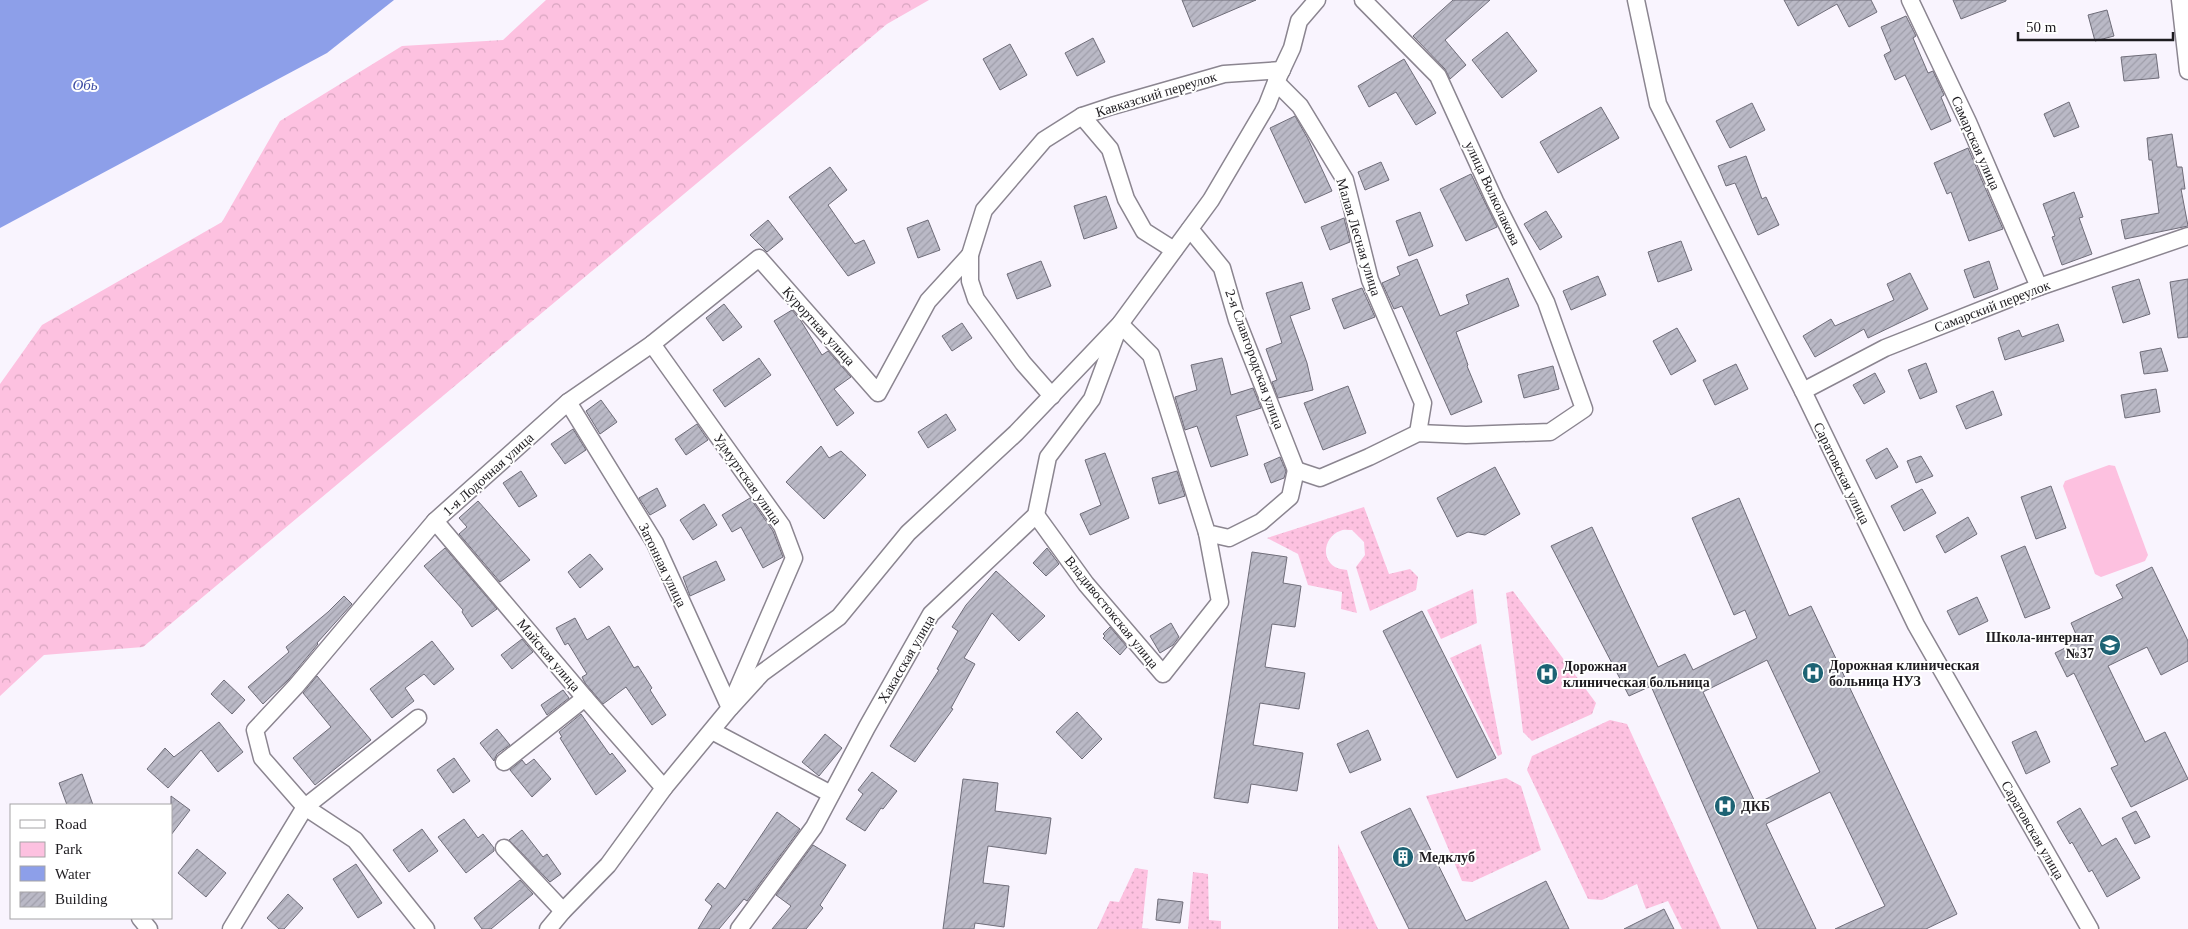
<svg xmlns="http://www.w3.org/2000/svg" width="2188" height="929" viewBox="0 0 2188 929" font-family="Georgia,serif">
<style>
.grass{fill:url(#grass-dots)}
.forest{fill:url(#forest-crowns)}
.green{fill:#fdc1e0}
.water{fill:#8d9fe9}
.building{fill:url(#building-hatch);stroke:#6f6d79;fill-rule:evenodd}
.lines{fill:none;stroke-linecap:round;stroke-linejoin:round}
.street-casing{stroke:#8b8590;stroke-width:19}
.street{stroke:#fff;stroke-width:16}
.labels{text-anchor:middle;stroke-width:4;stroke-linejoin:round;paint-order:stroke}
.street-label{font-size:14px;fill:#1e1c20;stroke:#fff}
.poi-label{font-size:14px;font-weight:bold;fill:#1e1c20;stroke:#fff;text-anchor:start}
.water-label{font-size:15px;font-style:italic;fill:#3e4da3;stroke:#fff}
</style>
<defs>
<pattern id="grass-dots" width="8" height="8" patternUnits="userSpaceOnUse" patternTransform="scale(1.25)"><rect width="8" height="8" fill="#fdc1e0"/><path d="M2 2h.1M6 6h.1" fill="none" stroke="#d8a5c0" stroke-width="1.8" stroke-linecap="round"/></pattern>
<pattern id="forest-crowns" width="20" height="18" patternUnits="userSpaceOnUse" patternTransform="scale(1.25)"><rect width="20" height="18" fill="#fdc1e0"/><path d="M2 6a3 3 0 1 1 6 0M12 15a3 3 0 1 1 6 0" fill="none" stroke="#d8a5c0"/></pattern>
<pattern id="building-hatch" width="6" height="6" patternUnits="userSpaceOnUse" patternTransform="scale(1.25)"><rect width="6" height="6" fill="#bab9c6"/><path d="M-1 1l2-2M0 6l6-6M5 7l2-2" fill="none" stroke="#9f9eaa"/></pattern>
</defs>
<rect width="100%" height="100%" fill="#f9f4fe"/>
<g class="grass">
<path d="M1364,507L1389,574L1410,569L1418,577L1416,590L1370,611L1356,567L1365,555L1364,542L1352,530C1348,530 1343,529 1340,531C1325,536 1320,558 1335,567C1338,569 1343,569 1347,570L1357,613L1341,609L1342,592L1308,585L1298,554L1267,538Z"/>
<path d="M1473,589L1477,623L1441,639L1427,610Z"/>
<path d="M1513,591L1596,703L1592,714L1532,741L1523,732L1506,593Z"/>
<path d="M1481,644L1502,754L1498,756L1450,658Z"/>
<path d="M1610,720L1627,724L1721,929H1682L1668,901L1646,909L1637,884L1602,900L1588,899L1527,770L1532,756Z"/>
<path d="M1506,778L1521,786L1541,850L1472,882L1462,881L1426,796Z"/>
<path d="M1338,844L1378,929H1338Z"/>
<path d="M1135,868L1148,870L1142,928L1151,929H1097L1110,901L1119,902Z"/>
<path d="M1193,872L1208,874L1209,920L1221,921V929H1188Z"/>
</g>
<path class="forest" d="M546,0H929L887,24L143,647L44,655L0,696V384L42,325L222,222L280,121L402,46L503,40Z"/>
<path class="green" d="M2109,465L2115,466L2148,555L2145,561L2101,577L2095,574L2063,486L2065,481Z"/>
<path class="water" d="M0,0H394L327,53L0,228Z"/>
<g class="building">
<path d="M1182,0H1256L1193,27Z"/>
<path d="M1453,0H1490L1445,40L1466,65L1450,79L1445,69L1413,36Z"/>
<path d="M1784,0H1871L1877,12L1849,27L1837,4L1798,26Z"/>
<path d="M1953,0H2006V1L1961,19Z"/>
<path d="M2107,10L2114,36L2095,41L2088,15Z"/>
<path d="M1906,16L1916,36L1913,38L1928,73L1933,71L1944,95L1941,97L1951,121L1931,130L1905,75L1895,80L1884,55L1891,51L1881,27Z"/>
<path d="M1507,32L1537,71L1502,98L1472,60Z"/>
<path d="M1093,38L1105,62L1077,76L1065,53Z"/>
<path d="M1010,44L1027,75L1000,90L983,59Z"/>
<path d="M2156,54L2159,78L2124,81L2121,57Z"/>
<path d="M1404,59L1436,113L1416,125L1396,92L1369,107L1358,86Z"/>
<path d="M2069,102L2079,127L2054,137L2044,114Z"/>
<path d="M1752,103L1765,130L1730,148L1716,121Z"/>
<path d="M1601,107L1619,138L1558,173L1540,142Z"/>
<path d="M1295,116L1308,139L1332,191L1305,203L1270,128Z"/>
<path d="M2172,134L2177,167H2182L2185,189H2181L2188,226L2125,239L2121,220L2159,213L2152,160H2149L2147,138Z"/>
<path d="M1968,148L2003,229L1969,241L1951,192L1947,194L1934,163Z"/>
<path d="M1746,156L1762,199L1766,197L1779,225L1758,235L1735,183L1726,186L1718,166Z"/>
<path d="M1381,162L1389,180L1365,190L1358,172Z"/>
<path d="M830,167L847,190L828,205L855,244L864,240L875,263L848,276L789,197Z"/>
<path d="M1471,174L1497,227L1466,241L1440,189Z"/>
<path d="M2074,192L2083,217L2079,218L2092,254L2062,265L2052,237L2055,236L2043,204Z"/>
<path d="M1106,196L1117,228L1084,239L1074,206Z"/>
<path d="M1546,211L1562,237L1540,250L1524,224Z"/>
<path d="M1420,212L1433,246L1409,256L1396,221Z"/>
<path d="M1344,218L1350,242L1330,250L1321,227Z"/>
<path d="M768,220L783,239L767,252L750,235Z"/>
<path d="M928,220L940,250L918,258L907,228Z"/>
<path d="M1681,241L1692,270L1658,282L1648,252Z"/>
<path d="M1417,259L1440,316L1469,304L1466,295L1508,278L1519,306L1456,332L1468,365L1467,366L1482,402L1451,415L1402,306L1394,309L1382,283L1400,275L1397,267Z"/>
<path d="M1041,261L1051,286L1017,299L1007,274Z"/>
<path d="M1989,261L1998,289L1974,298L1964,270Z"/>
<path d="M1910,273L1928,309L1868,338L1864,329L1815,357L1803,336L1831,319L1835,326L1894,300L1887,284Z"/>
<path d="M1598,276L1606,295L1571,310L1563,291Z"/>
<path d="M2139,279L2150,314L2123,323L2112,287Z"/>
<path d="M2188,279V337L2178,338L2170,282Z"/>
<path d="M1302,282L1310,309L1290,316L1307,363L1313,390L1278,398L1272,382L1277,380L1266,349L1282,343L1266,293Z"/>
<path d="M1362,288L1375,317L1344,329L1332,299Z"/>
<path d="M724,304L742,327L723,341L706,318Z"/>
<path d="M792,310L801,321L822,355L828,351L851,377L834,389L854,413L837,426L774,321Z"/>
<path d="M962,323L972,338L952,351L942,336Z"/>
<path d="M2058,324L2064,341L2005,360L1998,338L2019,330L2022,337Z"/>
<path d="M1677,328L1696,361L1671,375L1653,341Z"/>
<path d="M2161,348L2168,371L2144,374L2140,352Z"/>
<path d="M759,358L771,375L725,407L713,390Z"/>
<path d="M1222,358L1231,395L1253,388L1261,408L1236,416L1248,455L1211,467L1197,426L1185,430L1175,397L1197,390L1191,365Z"/>
<path d="M1926,363L1937,392L1920,399L1908,370Z"/>
<path d="M1736,364L1748,389L1715,405L1703,380Z"/>
<path d="M1553,366L1559,389L1524,398L1518,375Z"/>
<path d="M1875,373L1885,392L1864,404L1853,385Z"/>
<path d="M1348,386L1366,433L1323,450L1304,403Z"/>
<path d="M2156,389L2160,412L2125,418L2121,395Z"/>
<path d="M1993,391L2002,415L1966,429L1956,406Z"/>
<path d="M601,400L617,422L600,434L586,411Z"/>
<path d="M946,414L956,430L928,448L918,432Z"/>
<path d="M697,424L708,440L686,455L675,439Z"/>
<path d="M573,429L586,450L565,464L551,444Z"/>
<path d="M821,446L829,458L841,451L866,475L824,519L786,482Z"/>
<path d="M1887,448L1898,467L1876,479L1866,460Z"/>
<path d="M1105,453L1129,518L1090,535L1080,514L1101,505L1085,460Z"/>
<path d="M1921,456L1933,476L1916,483L1907,461Z"/>
<path d="M1280,457L1286,471L1284,478L1271,483L1264,464Z"/>
<path d="M1495,467L1520,514L1485,535L1468,532L1457,537L1437,498Z"/>
<path d="M521,471L537,496L519,507L503,483Z"/>
<path d="M1177,471L1185,496L1159,504L1152,478Z"/>
<path d="M2051,486L2066,528L2036,539L2021,497Z"/>
<path d="M657,488L666,506L650,515L639,498Z"/>
<path d="M1922,489L1936,513L1904,531L1891,506Z"/>
<path d="M750,498L773,531L783,557L763,568L741,527L732,532L722,515Z"/>
<path d="M1739,498L1789,616L1811,606L1957,914L1926,929H1835L1885,906L1830,792L1766,824L1816,929H1758L1651,686L1629,696L1551,546L1592,527L1658,667L1685,654L1693,670L1757,638L1745,610L1734,615L1692,518ZM1767,660L1820,772L1756,804L1703,692Z"/>
<path d="M478,501L530,560L500,582L459,534L467,527L459,518Z"/>
<path d="M704,504L717,525L693,540L680,520Z"/>
<path d="M1968,517L1977,534L1945,553L1936,536Z"/>
<path d="M2025,546L2050,608L2025,618L2001,556Z"/>
<path d="M445,548L497,609L472,627L462,612L463,610L424,566Z"/>
<path d="M1047,548L1059,564L1046,576L1033,563Z"/>
<path d="M1252,552L1287,557L1283,583L1301,586L1295,627L1272,624L1265,667L1305,673L1299,709L1260,703L1253,745L1303,753L1297,791L1251,784L1248,803L1214,798Z"/>
<path d="M590,554L603,569L580,588L568,572Z"/>
<path d="M716,561L725,580L690,596L683,577Z"/>
<path d="M2152,567L2188,641V661L2161,675L2147,647L2108,666L2145,742L2165,732L2188,779L2131,807L2111,768L2118,765L2074,673L2067,677L2055,653L2079,641L2071,623L2123,598L2116,585Z"/>
<path d="M996,571L1045,616L1019,641L992,613L964,658L975,664L951,708L953,709L915,762L890,746L939,670L937,669L958,631L952,627L966,605Z"/>
<path d="M344,596L352,604L317,643L318,644L289,679L263,704L248,687L289,652L286,647L328,612Z"/>
<path d="M1977,597L1988,621L1959,635L1947,611Z"/>
<path d="M1422,611L1496,758L1457,778L1383,631Z"/>
<path d="M575,618L587,640L609,626L634,668L638,666L652,688L650,690L666,715L652,725L626,687L603,704L585,683L582,677L587,674L568,643L565,645L556,628Z"/>
<path d="M1171,623L1179,637L1173,645L1160,653L1150,636Z"/>
<path d="M1110,627L1127,647L1120,655L1103,638L1105,636L1103,634Z"/>
<path d="M522,639L533,652L512,669L501,655Z"/>
<path d="M432,641L454,669L434,685L424,674L405,688L414,701L392,718L370,689Z"/>
<path d="M317,676L371,740L315,785L293,758L331,727L303,693Z"/>
<path d="M224,680L245,700L232,714L211,694Z"/>
<path d="M563,690L569,698L547,715L541,705Z"/>
<path d="M1077,712L1102,739L1082,759L1056,732Z"/>
<path d="M581,714L610,755L612,753L626,771L596,795L560,738L562,737L559,732Z"/>
<path d="M219,722L243,752L218,772L201,750L168,788L147,769L165,748L174,757Z"/>
<path d="M497,729L510,745L497,754L494,761L480,743Z"/>
<path d="M1368,730L1381,760L1350,773L1337,744Z"/>
<path d="M2036,731L2050,762L2026,774L2012,742Z"/>
<path d="M825,734L842,748L819,776L802,762Z"/>
<path d="M454,758L470,781L453,793L437,770Z"/>
<path d="M534,759L551,779L532,797L510,770L522,760L526,765Z"/>
<path d="M872,772L897,791L883,809L881,808L865,831L846,819L863,794L858,790Z"/>
<path d="M82,774L93,805H67L59,783Z"/>
<path d="M963,779L998,783L995,811L1051,818L1046,854L988,846L983,883L1009,886L1004,927L975,923L974,929H943Z"/>
<path d="M171,796L190,810L171,835Z"/>
<path d="M1410,808L1466,921L1546,881L1569,929H1409L1361,832Z"/>
<path d="M2080,808L2102,846L2116,838L2140,878L2107,897L2092,870L2089,872L2072,842L2070,844L2057,822Z"/>
<path d="M2136,811L2150,837L2135,844L2122,818Z"/>
<path d="M777,812L800,829L747,901L744,899L719,929H698L712,906L705,900L718,883L725,889Z"/>
<path d="M464,819L478,838L483,834L494,848V851L466,873L438,837Z"/>
<path d="M422,829L438,851L409,872L393,850Z"/>
<path d="M522,830L543,857L547,854L561,874L550,882L509,840Z"/>
<path d="M813,845L846,865L820,905L823,908L806,929H772L791,906L776,895Z"/>
<path d="M197,849L226,873L206,897L178,873Z"/>
<path d="M356,864L382,903L358,918L333,879Z"/>
<path d="M520,880L533,894L491,929H482L474,918Z"/>
<path d="M288,894L303,908L284,929H279L267,918Z"/>
<path d="M1158,899L1183,902L1180,923L1156,920Z"/>
<path d="M1664,909L1674,929H1624Z"/>
</g>
<g class="lines">
<g class="street-casing">
<g id="street">
<path d="M1636,0L1658,104L1803,391L1916,625L2090,929"/>
<path d="M1910,0L1968,122L2039,287"/>
<path d="M2180,0L2188,71"/>
<path d="M1276,82L1300,106L1345,180L1370,280L1423,403L1418,433"/>
<path d="M1082,116L1110,149L1126,199L1144,231L1174,250"/>
<path d="M1190,229L1222,268L1237,320L1296,470"/>
<path d="M652,344L782,526L794,558L734,697"/>
<path d="M1803,391L1885,348L2039,287L2188,236"/>
<path d="M1052,396L1023,363L976,299L970,281V255L984,210L1044,140L1082,116L1112,106L1224,74L1282,70"/>
<path d="M568,402L655,543L730,708"/>
<path d="M1296,470L1320,478L1369,457L1418,433L1466,435L1550,432L1584,409L1546,302L1495,201L1438,76L1363,0"/>
<path d="M1036,515L1086,584L1163,674L1220,602L1207,533"/>
<path d="M435,521L585,698L664,788"/>
<path d="M712,731L831,794"/>
<path d="M504,762L585,698"/>
<path d="M504,848L563,911"/>
<path d="M140,918L149,929"/>
<path d="M231,929L305,807L418,718"/>
<path d="M426,929L355,840L305,807L262,758L255,730L296,686L435,521L568,402L652,344L759,258L878,393L928,301L970,255"/>
<path d="M548,929L563,911L608,865L664,788L730,708L762,673L839,617L908,533L1016,433L1120,324L1211,200L1267,105L1276,82L1292,48L1299,21L1317,0"/>
<path d="M739,929L814,827L867,727L931,614L1036,515L1048,457L1092,399L1120,324L1151,355L1207,533L1229,538L1261,522L1290,497L1296,470"/>
</g>
</g>
<use href="#street" class="street"/>
</g>
<defs>
<g id="school-disc" transform="scale(1.125)"><circle r="9.5" fill="#1d6374" stroke="#fff"/><path d="M0-5L7-2L0 1L-7-2ZM-4 1L0 2.5L4 1V4Q0 6-4 4Z" fill="#fff"/></g>
<g id="hospital-disc" transform="scale(1.125)"><circle r="9.5" fill="#1d6374" stroke="#fff"/><path d="M-5-5h3v3.5h4V-5h3V5h-3V1.5h-4V5h-3Z" fill="#fff"/></g>
<g id="building-disc" transform="scale(1.125)"><circle r="9.5" fill="#1d6374" stroke="#fff"/><path d="M-4-6H4V6H1V3H-1V6H-4ZM-2.5-4.3h1.7v1.8h-1.7ZM.8-4.3h1.7v1.8H.8ZM-2.5-1h1.7V.8h-1.7ZM.8-1h1.7V.8H.8Z" fill="#fff"/></g>
</defs>
<g fill-rule="evenodd">
<use href="#school-disc" x="2110" y="645"/>
<use href="#hospital-disc" x="1813" y="673"/>
<use href="#hospital-disc" x="1547" y="674"/>
<use href="#hospital-disc" x="1725" y="806"/>
<use href="#building-disc" x="1403" y="857"/>
</g>
<g class="labels">
<g class="street-label">
<text transform="translate(1156 94) rotate(-17)" y="5">Кавказский переулок</text>
<text transform="translate(1976 143) rotate(66)" y="5">Самарская улица</text>
<text transform="translate(1493 193) rotate(65)" y="5">улица Волколакова</text>
<text transform="translate(1359 237) rotate(73)" y="5">Малая Лесная улица</text>
<text transform="translate(1992 306) rotate(-21)" y="5">Самарский переулок</text>
<text transform="translate(819 326) rotate(48)" y="5">Курортная улица</text>
<text transform="translate(1255 359) rotate(70)" y="5">2-я Славгородская улица</text>
<text transform="translate(1842 473) rotate(64)" y="5">Саратовская улица</text>
<text transform="translate(488 474) rotate(-42)" y="5">1-я Лодочная улица</text>
<text transform="translate(748 479) rotate(55)" y="5">Удмуртская улица</text>
<text transform="translate(663 565) rotate(64)" y="5">Затонная улица</text>
<text transform="translate(1112 612) rotate(51)" y="5">Владивостокская улица</text>
<text transform="translate(549 655) rotate(50)" y="5">Майская улица</text>
<text transform="translate(906 659) rotate(-60)" y="5">Хакасская улица</text>
<text transform="translate(2033 830) rotate(60)" y="5">Саратовская улица</text>
</g>
<g class="poi-label">
<text x="2094" y="642" text-anchor="end">Школа-интернат<tspan x="2094" dy="16">№37</tspan></text>
<text x="1829" y="670">Дорожная клиническая<tspan x="1829" dy="16">больница НУЗ</tspan></text>
<text x="1563" y="671">Дорожная<tspan x="1563" dy="16">клиническая больница</tspan></text>
<text x="1741" y="811">ДКБ</text>
<text x="1419" y="862">Медклуб</text>
</g>
<g class="water-label">
<text x="85" y="90">Обь</text>
</g>
</g>
<rect x="10" y="804" width="162" height="115" fill="#ffffff" stroke="#a5a4a6"/>
<rect x="20" y="820" width="25" height="8" fill="#ffffff" stroke="#a5a4a6"/>
<text x="55" y="829" font-size="15" fill="#1e1c20">Road</text>
<rect x="20" y="842" width="25" height="15" fill="#fdc1e0" stroke="#a5a4a6"/>
<text x="55" y="854" font-size="15" fill="#1e1c20">Park</text>
<rect x="20" y="866" width="25" height="15" fill="#8d9fe9" stroke="#a5a4a6"/>
<text x="55" y="879" font-size="15" fill="#1e1c20">Water</text>
<rect x="20" y="892" width="25" height="15" fill="url(#building-hatch)" stroke="#a5a4a6"/>
<text x="55" y="904" font-size="15" fill="#1e1c20">Building</text>
<path d="M2018 32v8h155v-8" fill="none" stroke="#1e1c20" stroke-width="2.5"/>
<text x="2026" y="32" font-size="15" fill="#1e1c20" stroke="#ffffff" stroke-width="4" paint-order="stroke">50 m</text>
</svg>
